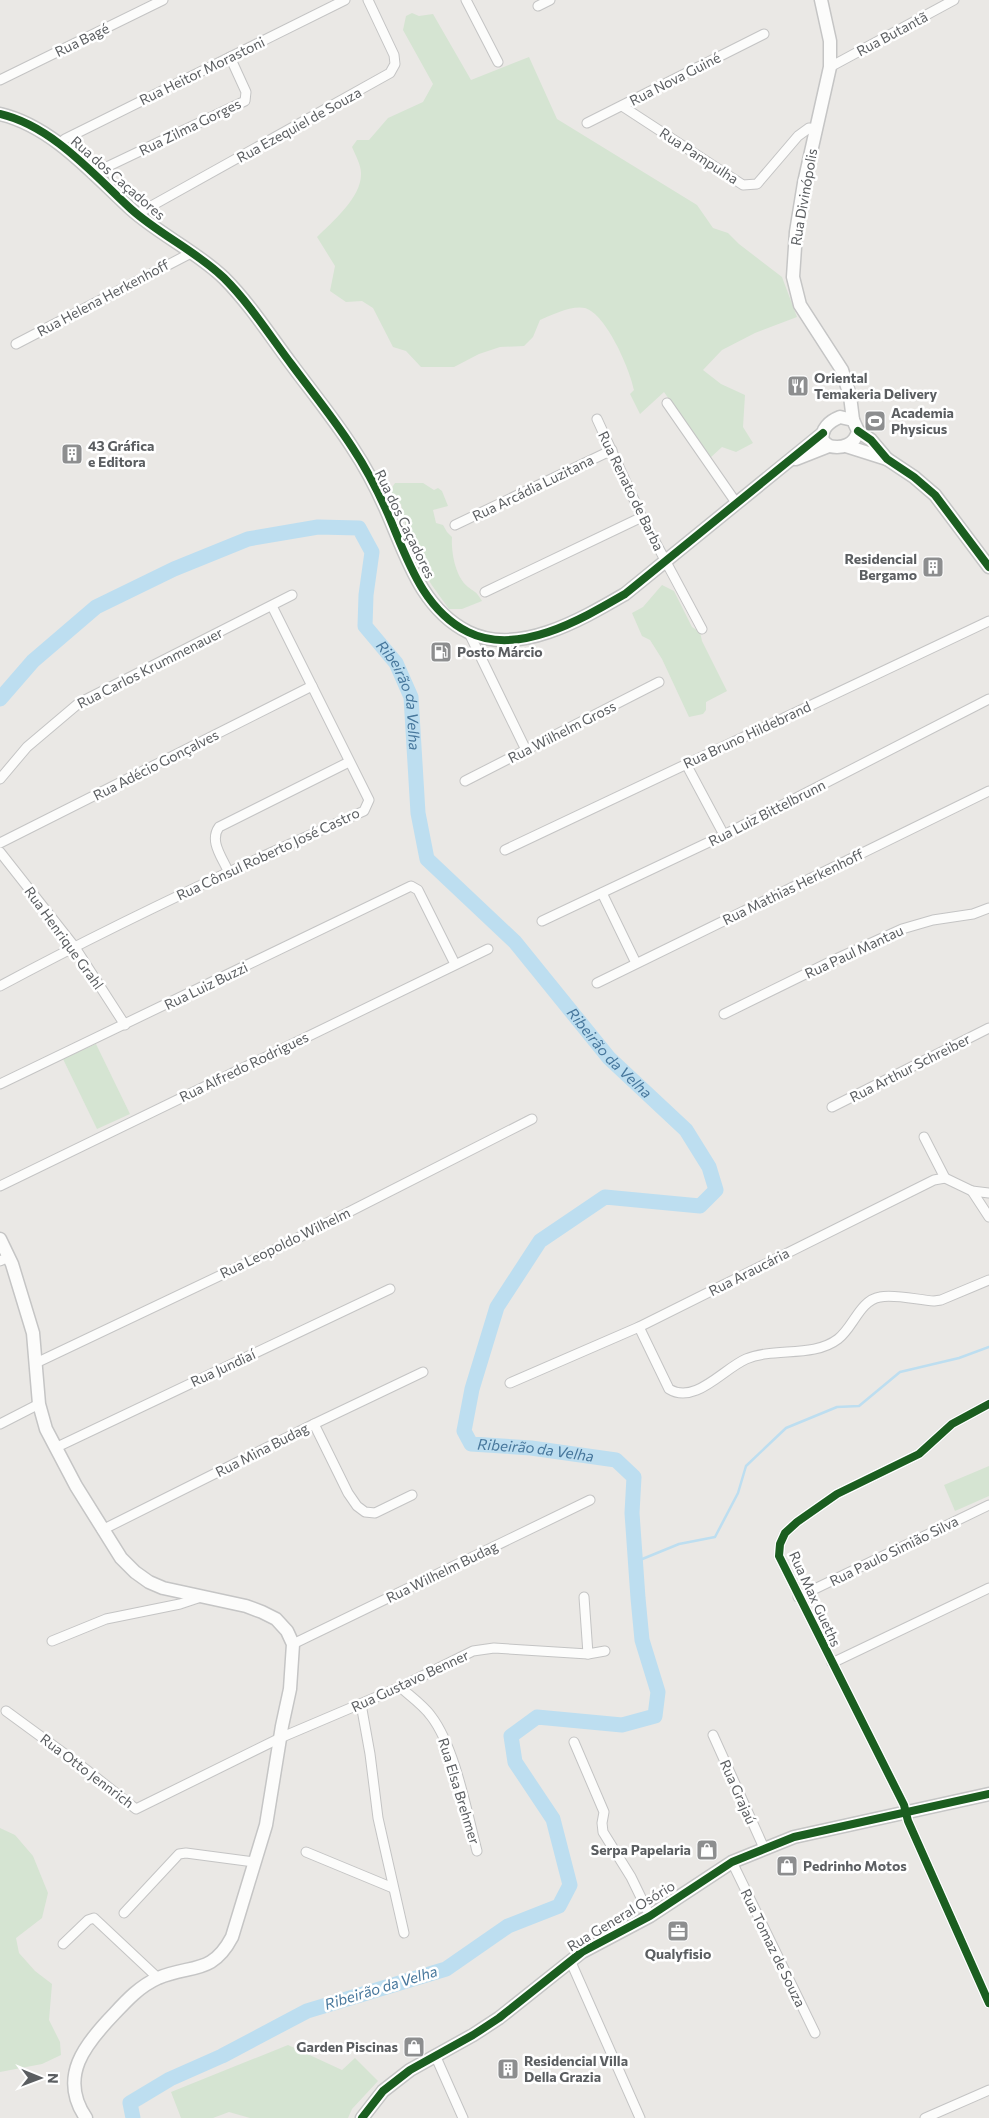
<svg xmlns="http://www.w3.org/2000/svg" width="989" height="2118" viewBox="0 0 989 2118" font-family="Commissioner,sans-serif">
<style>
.green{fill:#d5e4d2}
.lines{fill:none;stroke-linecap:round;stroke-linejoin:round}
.stream{stroke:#bddef0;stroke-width:2.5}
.river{stroke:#bddef0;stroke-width:15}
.street-casing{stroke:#c4c4c4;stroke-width:11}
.secondary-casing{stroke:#c5c5c5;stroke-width:15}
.street{stroke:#fcfcfb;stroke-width:9}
.secondary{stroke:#fcfcfb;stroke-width:12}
.cycleway-casing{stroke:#fff;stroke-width:11}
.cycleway{stroke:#1b5e20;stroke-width:8}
.labels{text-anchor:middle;stroke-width:5;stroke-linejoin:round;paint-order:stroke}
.street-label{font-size:14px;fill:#5b5e61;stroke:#fff}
.poi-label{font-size:14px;font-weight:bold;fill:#5b5e61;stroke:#fff;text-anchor:start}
.water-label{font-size:15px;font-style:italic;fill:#47779c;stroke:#fff}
</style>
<rect width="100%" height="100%" fill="#eae8e5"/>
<g class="green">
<path d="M412,13L419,16L433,14L471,80L529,57L557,119L697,205L713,228L728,233L739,244L782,277L797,317L755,333L722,350L703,370L721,384L745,395L743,427L753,443L736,452L722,447L710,458L664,392L640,414L630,394L634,390C630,369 606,314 585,308C572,305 551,315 540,320L533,337L524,346L500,347L479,354L454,367H421L406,351L393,347L373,308L362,301L346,302L330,291L335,266L317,237C333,221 362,197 361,173C361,165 355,154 352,147L357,140H369L388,118L423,102L433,84L403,30L406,16Z"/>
<path d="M395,483H423L434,490L438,488L442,491L448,506L433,510L436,523L443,525L447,532L452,537C451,551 455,577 468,587C476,593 476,591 482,601L462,609H449L431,584L410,546L401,504L396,503C391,495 389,491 395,483Z"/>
<path d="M662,585L674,591L692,627L700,632L702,641L727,691L706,702V710L703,714L689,717L662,659L650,640L642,636L632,613L643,607Z"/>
<path d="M96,1044L130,1114L97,1129L63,1059Z"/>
<path d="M989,1466V1496L955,1511L944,1485Z"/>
<path d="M0,1828L15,1835L33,1856L48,1893L42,1918L16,1938L19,1953L35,1971L52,1984L49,2020L60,2042L61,2055L42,2064L0,2072Z"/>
<path d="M288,2045L342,2070L355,2058L378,2081L352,2109L348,2118H250L229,2112L213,2118H181L171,2092Z"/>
</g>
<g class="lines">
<path class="stream" d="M635,1562L679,1544L715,1537L738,1493L746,1466L786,1428L837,1407L859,1406L900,1372L959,1358L989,1347"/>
<path class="river" id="s1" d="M0,699L33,661L96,607L174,569L248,539L318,527L359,528L372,552L366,595L365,626L396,663L411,697L418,813L427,859L515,942L609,1058L686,1130L709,1167L716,1190L700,1206L605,1197L540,1241L497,1307L472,1389L464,1431L471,1444L531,1448L616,1460L634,1477L632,1513L638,1598L642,1640L658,1692L655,1716L622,1725L537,1717L511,1736L515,1762L553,1819L570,1885L559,1906L508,1926L446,1969L307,2011L222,2056L170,2079L130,2103L133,2118"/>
<g class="street-casing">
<g id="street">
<path d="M466,0L498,62"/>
<path d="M538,6L550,0"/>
<path d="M830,67L954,0"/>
<path d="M0,80L163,0"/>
<path d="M622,106L743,185L757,184L798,136L809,128L817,129"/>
<path d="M587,123L764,34"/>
<path d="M60,144L65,139L345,0"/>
<path d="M92,174L245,101L246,92L230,57"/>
<path d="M137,214L390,73L395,64L394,55L368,0"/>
<path d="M16,344L191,253"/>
<path d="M667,403L737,504"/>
<path d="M597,419L642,517L702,629"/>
<path d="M455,525L612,450"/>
<path d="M485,592L642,517"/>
<path d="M469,633L526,750"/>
<path d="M686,764L724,835"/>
<path d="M0,779L27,747L79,703L292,595"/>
<path d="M465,781L659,682"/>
<path d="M0,843L312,686"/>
<path d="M505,850L989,621"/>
<path d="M0,852L74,946L125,1025"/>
<path d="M228,871C222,857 209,841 219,827L349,762"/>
<path d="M602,893L636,963"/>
<path d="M542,921L724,835L989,699"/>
<path d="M597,983L989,791"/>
<path d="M0,986C119,922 241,865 364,811L369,800L272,606"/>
<path d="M724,1014L838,958L902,929L933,920L973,914L989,908"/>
<path d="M0,1084L411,886L418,890L455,964"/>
<path d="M832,1107L989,1028"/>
<path d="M924,1137L945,1178"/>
<path d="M0,1186L488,949"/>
<path d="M972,1191L989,1217"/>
<path d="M0,1261L9,1257"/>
<path d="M639,1327L669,1389C695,1405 723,1369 746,1359C775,1347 813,1358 838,1339C853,1328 860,1300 880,1297C895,1294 918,1300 934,1301L941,1300L989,1280"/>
<path d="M36,1363L276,1249L532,1119"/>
<path d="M510,1383L639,1327L934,1180L945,1178L972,1191L989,1193"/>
<path d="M989,1404L952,1424L919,1454L837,1494L797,1522L785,1533L780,1544L779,1556L904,1805L908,1821L989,2003"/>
<path d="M0,1424L39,1404"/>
<path d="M314,1424L348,1493L357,1506L365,1512L375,1513L412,1495"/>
<path d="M55,1448L390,1289"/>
<path d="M102,1530L314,1424L423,1372"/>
<path d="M584,1597L588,1654"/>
<path d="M798,1597L989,1505"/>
<path d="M52,1641L106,1619L180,1604L201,1597"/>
<path d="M293,1644L590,1500"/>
<path d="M832,1663L989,1588"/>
<path d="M400,1687C410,1696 423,1705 431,1716C455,1747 467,1813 477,1851"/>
<path d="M361,1704L370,1754L378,1818L404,1933"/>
<path d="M6,1711L88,1771L136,1809L280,1738L400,1687L473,1651L494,1648L588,1654L605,1651"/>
<path d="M713,1735L764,1848"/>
<path d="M574,1742L604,1812L602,1823L603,1832L631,1877L650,1916"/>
<path d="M306,1852L393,1888"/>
<path d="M732,1862L815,2033"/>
<path d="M124,1913L179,1854L186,1853L254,1862"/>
<path d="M63,1944L88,1920L94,1918L158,1978"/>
<path d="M570,1960L640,2118"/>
<path d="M435,2055L463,2118"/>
<path d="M925,2118L989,2090"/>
</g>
</g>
<g class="secondary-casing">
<g id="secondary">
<path d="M821,0L830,41V67L804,183L796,232L793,277L800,305L842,370L850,396L853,420"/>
<path d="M0,114C52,126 93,174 131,209C160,235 196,251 224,278C250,304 270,336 292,365C312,392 334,419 352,447C366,468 378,491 388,514C407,558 422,609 468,632C518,657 582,619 625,594L823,433"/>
<path d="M840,417L853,420L858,431C855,445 842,449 829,446L823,441C820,429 830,421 840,417Z"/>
<path d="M858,431L871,440L887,459L914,477L935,495L989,567"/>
<path d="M846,446L887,459"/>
<path d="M796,459L829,446"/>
<path d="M0,1239L12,1264L33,1333L39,1404L46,1429L76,1486L121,1558L135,1572L149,1582L163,1588L246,1606L262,1612L276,1619L287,1631L293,1644L290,1689L282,1726L266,1825L232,1937C212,1975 192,1964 158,1978C140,1986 127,2000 114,2014C85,2044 58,2077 86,2118"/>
<path d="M362,2118L383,2091L410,2070L473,2035L499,2018L582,1952L650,1916L732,1862L794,1837L989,1794"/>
</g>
</g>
<use href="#street" class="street"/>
<use href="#secondary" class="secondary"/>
<g class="cycleway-casing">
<g id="cycleway">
<path d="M0,114C52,126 93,174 131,209C160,235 196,251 224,278C250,304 270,336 292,365C312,392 334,419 352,447C366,468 378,491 388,514C407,558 422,609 468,632C518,657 582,619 625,594L823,433"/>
<path d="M858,431L871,440L887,459L914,477L935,495L989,567"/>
<path d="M989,1404L952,1424L919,1454L837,1494L797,1522L785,1533L780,1544L779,1556L904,1805L908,1821L989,2003"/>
<path d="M362,2118L383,2091L410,2070L473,2035L499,2018L582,1952L650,1916L732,1862L794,1837L989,1794"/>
</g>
</g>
<use href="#cycleway" class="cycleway"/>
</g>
<defs>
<g id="restaurant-square" transform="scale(1.125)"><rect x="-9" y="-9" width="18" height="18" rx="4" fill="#8d8e8f" stroke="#fff"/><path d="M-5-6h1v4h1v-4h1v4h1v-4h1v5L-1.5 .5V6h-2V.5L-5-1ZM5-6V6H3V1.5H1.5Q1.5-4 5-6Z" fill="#fff"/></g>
<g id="stadium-square" transform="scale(1.125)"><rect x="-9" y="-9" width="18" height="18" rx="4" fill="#8d8e8f" stroke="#fff"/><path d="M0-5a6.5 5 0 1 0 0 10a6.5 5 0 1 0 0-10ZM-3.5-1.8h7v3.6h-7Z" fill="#fff"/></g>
<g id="building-square" transform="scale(1.125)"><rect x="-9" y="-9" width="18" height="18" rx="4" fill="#8d8e8f" stroke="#fff"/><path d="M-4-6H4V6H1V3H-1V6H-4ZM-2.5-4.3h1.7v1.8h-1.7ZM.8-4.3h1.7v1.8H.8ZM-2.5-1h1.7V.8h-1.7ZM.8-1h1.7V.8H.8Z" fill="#fff"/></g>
<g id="fuel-square" transform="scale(1.125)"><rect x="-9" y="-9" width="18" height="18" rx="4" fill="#8d8e8f" stroke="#fff"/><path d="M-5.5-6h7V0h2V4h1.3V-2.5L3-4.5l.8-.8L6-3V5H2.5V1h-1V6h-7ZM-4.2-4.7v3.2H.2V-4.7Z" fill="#fff"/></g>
<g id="shop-square" transform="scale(1.125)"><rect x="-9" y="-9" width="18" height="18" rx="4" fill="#8d8e8f" stroke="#fff"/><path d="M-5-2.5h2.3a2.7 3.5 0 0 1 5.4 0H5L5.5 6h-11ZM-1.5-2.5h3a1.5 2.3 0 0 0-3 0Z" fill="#fff"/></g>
<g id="office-square" transform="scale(1.125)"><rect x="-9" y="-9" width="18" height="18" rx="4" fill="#8d8e8f" stroke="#fff"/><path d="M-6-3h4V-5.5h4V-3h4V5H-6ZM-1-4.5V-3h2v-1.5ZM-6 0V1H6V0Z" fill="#fff"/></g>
</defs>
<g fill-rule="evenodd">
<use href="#restaurant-square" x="798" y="386"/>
<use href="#stadium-square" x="875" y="421"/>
<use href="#building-square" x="72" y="454"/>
<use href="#building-square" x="933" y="567"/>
<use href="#fuel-square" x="441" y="652"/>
<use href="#shop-square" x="707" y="1850"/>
<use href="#shop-square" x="787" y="1866"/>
<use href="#office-square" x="678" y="1931"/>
<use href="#shop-square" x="414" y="2047"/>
<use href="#building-square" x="508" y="2069"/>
</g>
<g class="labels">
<g class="street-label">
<text transform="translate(892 34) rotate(-28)" y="5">Rua Butantã</text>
<text transform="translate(82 40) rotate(-26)" y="5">Rua Bagé</text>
<text transform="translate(202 71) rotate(-26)" y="5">Rua Heitor Morastoni</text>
<text transform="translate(675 79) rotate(-27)" y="5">Rua Nova Guiné</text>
<text transform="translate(299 125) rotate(-29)" y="5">Rua Ezequiel de Souza</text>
<text transform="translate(190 127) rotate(-26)" y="5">Rua Zilma Gorges</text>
<text transform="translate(699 156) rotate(33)" y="5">Rua Pampulha</text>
<text transform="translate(118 178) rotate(41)" y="5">Rua dos Caçadores</text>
<text transform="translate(804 197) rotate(-80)" y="5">Rua Divinópolis</text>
<text transform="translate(103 298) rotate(-28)" y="5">Rua Helena Herkenhoff</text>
<text transform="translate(533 488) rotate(-26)" y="5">Rua Arcádia Luzitana</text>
<text transform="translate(631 491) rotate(64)" y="5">Rua Renato de Barba</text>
<text transform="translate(405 524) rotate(64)" y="5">Rua dos Caçadores</text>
<text transform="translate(150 668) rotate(-27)" y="5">Rua Carlos Krummenauer</text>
<text transform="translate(562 732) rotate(-27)" y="5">Rua Wilhelm Gross</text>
<text transform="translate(747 735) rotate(-25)" y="5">Rua Bruno Hildebrand</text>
<text transform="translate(156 765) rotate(-27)" y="5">Rua Adécio Gonçalves</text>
<text transform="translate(767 813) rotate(-27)" y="5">Rua Luiz Bittelbrunn</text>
<text transform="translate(268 854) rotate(-25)" y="5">Rua Cônsul Roberto José Castro</text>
<text transform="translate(793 887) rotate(-26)" y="5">Rua Mathias Herkenhoff</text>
<text transform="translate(64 938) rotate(54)" y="5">Rua Henrique Grahl</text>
<text transform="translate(854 952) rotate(-25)" y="5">Rua Paul Mantau</text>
<text transform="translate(206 986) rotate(-26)" y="5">Rua Luiz Buzzi</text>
<text transform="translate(244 1067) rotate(-26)" y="5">Rua Alfredo Rodrigues</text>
<text transform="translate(910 1068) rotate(-27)" y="5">Rua Arthur Schreiber</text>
<text transform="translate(285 1243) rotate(-26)" y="5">Rua Leopoldo Wilhelm</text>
<text transform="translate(749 1272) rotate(-27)" y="5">Rua Araucária</text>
<text transform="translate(223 1368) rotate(-25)" y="5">Rua Jundiaí</text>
<text transform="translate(262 1450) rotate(-27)" y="5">Rua Mina Budag</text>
<text transform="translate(894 1551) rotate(-26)" y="5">Rua Paulo Simião Silva</text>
<text transform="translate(442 1572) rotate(-26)" y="5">Rua Wilhelm Budag</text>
<text transform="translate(815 1599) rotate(65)" y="5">Rua Max Gueths</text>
<text transform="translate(410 1681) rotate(-25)" y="5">Rua Gustavo Benner</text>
<text transform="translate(87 1771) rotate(37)" y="5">Rua Otto Jennrich</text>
<text transform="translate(459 1791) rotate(73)" y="5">Rua Elsa Brehmer</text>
<text transform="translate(738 1792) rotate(66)" y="5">Rua Grajaú</text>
<text transform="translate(621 1916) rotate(-31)" y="5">Rua General Osório</text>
<text transform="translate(773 1948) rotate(64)" y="5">Rua Tomaz de Souza</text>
</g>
<g class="poi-label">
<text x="814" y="383">Oriental<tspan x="814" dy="16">Temakeria Delivery</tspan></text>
<text x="891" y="418">Academia<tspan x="891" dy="16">Physicus</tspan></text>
<text x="88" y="451">43 Gráfica<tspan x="88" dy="16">e Editora</tspan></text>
<text x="917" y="564" text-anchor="end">Residencial<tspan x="917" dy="16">Bergamo</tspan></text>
<text x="457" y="657">Posto Márcio</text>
<text x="691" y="1855" text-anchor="end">Serpa Papelaria</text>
<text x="803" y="1871">Pedrinho Motos</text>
<text x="678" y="1959" text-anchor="middle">Qualyfisio</text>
<text x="398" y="2052" text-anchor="end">Garden Piscinas</text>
<text x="524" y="2066">Residencial Villa<tspan x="524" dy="16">Della Grazia</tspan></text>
</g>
<g class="water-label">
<text dy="5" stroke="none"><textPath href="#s1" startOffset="594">Ribeirão da Velha</textPath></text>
<text dy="5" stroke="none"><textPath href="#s1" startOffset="1029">Ribeirão da Velha</textPath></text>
<text dy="5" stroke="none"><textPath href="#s1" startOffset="1689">Ribeirão da Velha</textPath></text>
<text transform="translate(381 1988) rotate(-17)" y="5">Ribeirão da Velha</text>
</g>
</g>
<g transform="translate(40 2078) rotate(91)" stroke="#ffffff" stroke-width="4" paint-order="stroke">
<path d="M0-4L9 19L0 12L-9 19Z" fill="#5b5e61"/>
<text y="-8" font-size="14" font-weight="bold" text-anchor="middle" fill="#5b5e61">N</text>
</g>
</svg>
